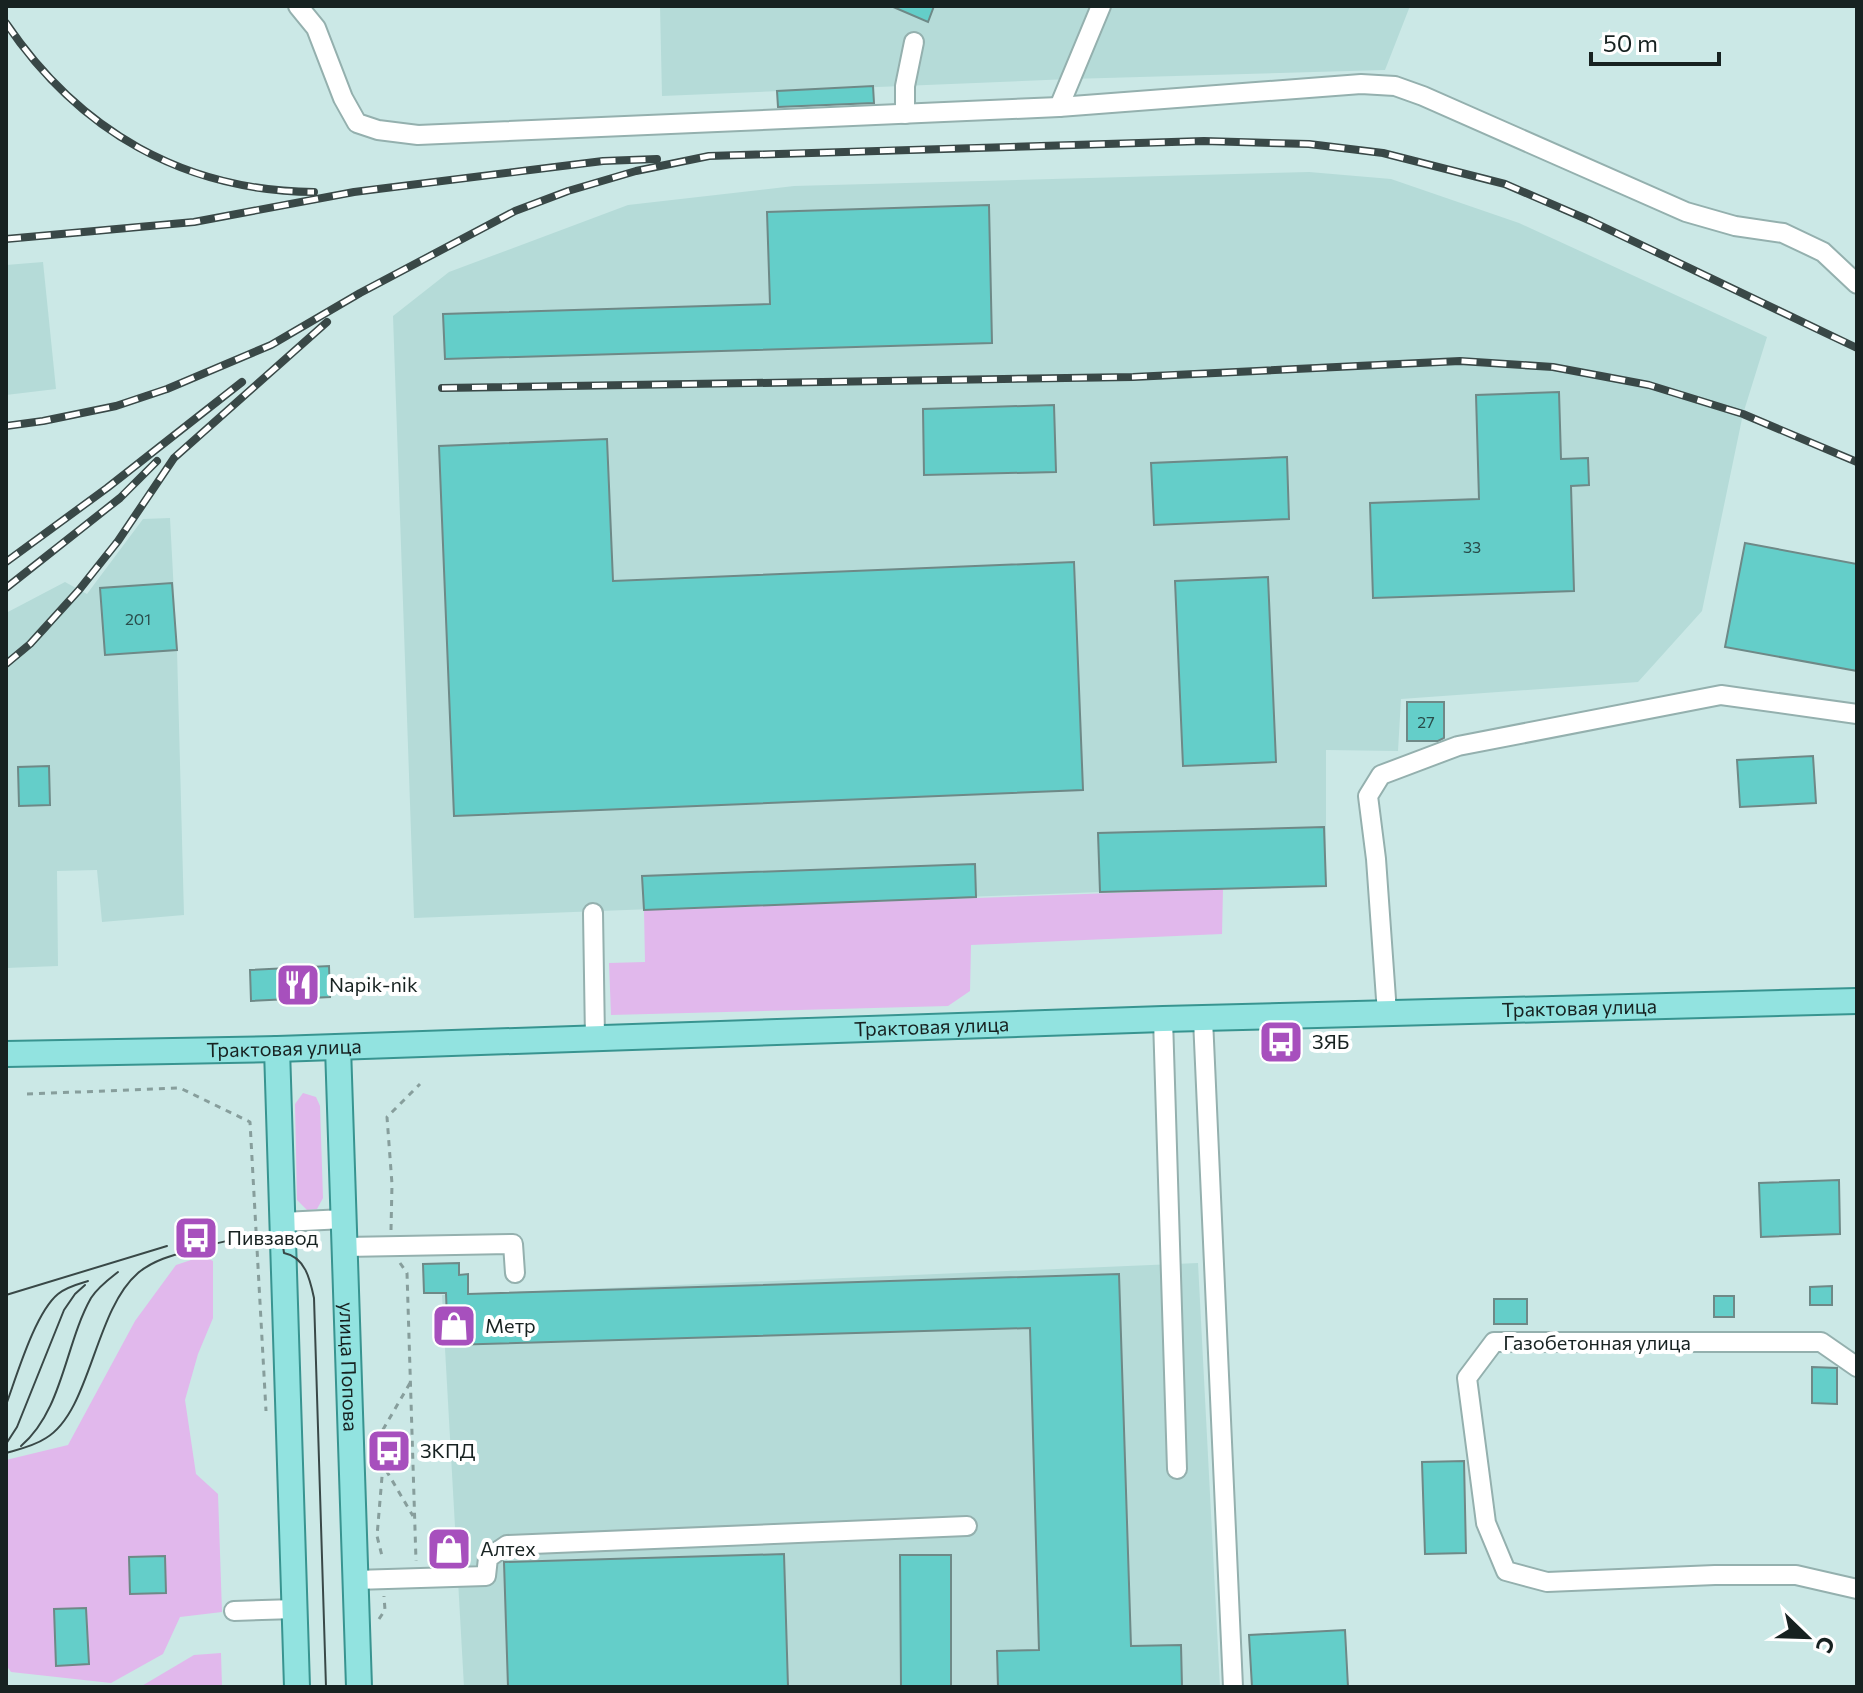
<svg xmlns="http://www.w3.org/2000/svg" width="1863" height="1693" viewBox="0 0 1863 1693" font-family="Commissioner,sans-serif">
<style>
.built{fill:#b5dbd8}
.green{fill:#e1b8ec}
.building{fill:#64cec9;stroke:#6e8987;stroke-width:2}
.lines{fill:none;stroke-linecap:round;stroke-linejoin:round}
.minor-casing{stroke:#94b0ae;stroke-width:22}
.major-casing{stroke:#389490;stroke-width:28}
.path{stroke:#879e9c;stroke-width:3;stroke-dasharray:6 6;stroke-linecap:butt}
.minor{stroke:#fff;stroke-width:18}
.major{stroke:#92e3e0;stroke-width:24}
.tram{stroke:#394847;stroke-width:2}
.rail-casing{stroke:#394847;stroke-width:8}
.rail{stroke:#fff;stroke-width:5;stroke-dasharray:15;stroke-linecap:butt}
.labels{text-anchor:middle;stroke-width:8;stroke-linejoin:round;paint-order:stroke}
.number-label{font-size:16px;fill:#2a4d4b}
.poi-label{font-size:20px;fill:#172221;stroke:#fff;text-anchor:start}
.street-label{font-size:20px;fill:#172221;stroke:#fff}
</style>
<rect width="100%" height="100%" fill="#cbe8e6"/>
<g class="built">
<path d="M660,6H1410L1385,70L1070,79L662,96Z"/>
<path d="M1309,172L1391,179L1519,223L1767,337L1743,414L1702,611L1638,682L1401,699L1398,751L1326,750V886L1100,892L414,918L393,316L449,272L628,205L794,186Z"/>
<path d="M43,262L56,389L6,395V265Z"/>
<path d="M170,518L177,650L184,915L102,922L97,870L57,871L58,966L6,968V613L65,582L87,594L143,519Z"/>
<path d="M1198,1263L1220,1687H464L442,1295Z"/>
</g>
<g class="green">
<path d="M1223,889L1222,934L971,945L970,991L948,1006L611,1015L609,963L645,962L644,910Z"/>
<path d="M303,1093L316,1097L320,1106L323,1198L317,1209L307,1210L297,1200L295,1104Z"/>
<path d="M203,1256L213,1261V1318L198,1354L185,1400L196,1474L218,1494L222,1612L180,1617L163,1654L111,1683L11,1672L6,1665V1460L68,1445L135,1321L176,1265Z"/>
<path d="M221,1653L222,1687H140L194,1655Z"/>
</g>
<g class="building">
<path d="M891,6H934L928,22Z"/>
<path d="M873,86L874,103L778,107L777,91Z"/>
<path d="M989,205L992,343L445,359L443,314L770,304L767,212Z"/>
<path d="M1559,392L1561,459L1588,458L1589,485L1571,486L1574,591L1373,598L1370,503L1479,499L1476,395Z"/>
<path d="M1054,405L1056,472L924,475L923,409Z"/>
<path d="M607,439L613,581L1074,562L1083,790L454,816L439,446Z"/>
<path d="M1287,457L1289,519L1154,525L1151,463Z"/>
<path d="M1745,543L1857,564V671L1725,647Z"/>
<path d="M1268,577L1276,762L1183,766L1175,581Z"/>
<path d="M172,583L177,650L105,655L100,588Z"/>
<path d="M1407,702H1444V738L1438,741H1407Z"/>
<path d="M1813,756L1816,803L1740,807L1737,760Z"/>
<path d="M49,766L50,805L19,806L18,767Z"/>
<path d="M1324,827L1326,886L1100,892L1098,833Z"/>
<path d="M975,864L976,897L644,910L642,876Z"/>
<path d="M329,966L330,997L251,1001L250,970Z"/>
<path d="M1839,1180L1840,1234L1761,1237L1759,1183Z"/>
<path d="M459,1263V1275L468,1274V1294L1119,1274L1131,1646L1181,1645L1182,1687H998L997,1651L1039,1650L1030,1328L448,1345L446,1293H424L423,1264Z"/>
<path d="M1832,1286V1305H1810V1287Z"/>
<rect x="1714" y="1296" width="20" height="21"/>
<rect x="1494" y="1299" width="33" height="25"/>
<path d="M1812,1367L1837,1368V1404L1812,1403Z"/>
<path d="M1464,1461L1466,1553L1425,1554L1422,1462Z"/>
<path d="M784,1554L788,1687H508L504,1562Z"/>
<path d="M900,1555H951V1687H901Z"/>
<path d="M165,1556L166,1593L130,1594L129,1557Z"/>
<path d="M86,1608L89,1664L56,1666L54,1609Z"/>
<path d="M1345,1630L1348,1687H1252L1249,1635Z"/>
</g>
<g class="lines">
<g class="minor-casing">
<g id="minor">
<path d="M298,6L316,28L343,98L357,123L378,130L418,135L1059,107L1361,84L1395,86L1423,96L1686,212L1735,226L1783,233L1823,252L1857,284"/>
<path d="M1059,107L1101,6"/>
<path d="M905,114V86L914,42"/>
<path d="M593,913L595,1038"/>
<path d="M1387,1013L1376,859L1368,796L1381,775L1458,746L1721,695L1857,714"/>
<path d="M1163,1019L1177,1469"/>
<path d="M1203,1019L1233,1687"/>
<path d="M283,1222L344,1219"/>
<path d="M345,1247L513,1244L515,1273"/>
<path d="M1857,1367L1821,1342H1494L1467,1378L1486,1523L1506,1571L1547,1582L1715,1575H1796L1857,1589"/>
<path d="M355,1580L486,1576L488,1558L507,1545L967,1526"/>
<path d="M234,1611L295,1609"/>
</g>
</g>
<g class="major-casing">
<g id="major">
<path id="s1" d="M338,1047L359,1687"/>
<path d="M277,1049L297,1687"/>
<path id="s2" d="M6,1054L277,1049L1163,1019L1857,1001"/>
</g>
</g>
<g class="path">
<path d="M27,1094L180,1088L250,1122L266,1411"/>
<path d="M391,1230L392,1184L387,1117L420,1084"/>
<path d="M400,1263L407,1273L416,1561"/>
<path d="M410,1383L381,1433L383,1465L413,1516"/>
<path d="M383,1465L377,1536L383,1560"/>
<path d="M379,1619L385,1610L384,1596"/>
</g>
<use href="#minor" class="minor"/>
<use href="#major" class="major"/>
<g class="tram">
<path d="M6,1295L167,1246"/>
<path d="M6,1405C17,1375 35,1313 58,1294C66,1287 78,1284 88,1281"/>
<path d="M6,1444L17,1427L64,1310L75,1294L85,1285"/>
<path d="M21,1446C63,1410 65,1344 91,1298C98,1287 109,1279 118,1272"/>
<path d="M6,1453C20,1449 34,1446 46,1438C91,1411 94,1311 138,1273C156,1258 178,1254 200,1248C230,1239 254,1233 283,1246L284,1253C305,1257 310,1279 314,1298L326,1687"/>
</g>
<g class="rail-casing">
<g id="rail">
<path d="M6,23C79,131 184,191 314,192"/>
<path d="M6,239L194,222L354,192L603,161L657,159"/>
<path d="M442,388L1133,377L1460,361L1553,367L1649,385L1743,414L1857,462"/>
<path d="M6,426L43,421L116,406L167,389L271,345L360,293L515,211L568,191L636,171L709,156L1204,141L1309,144L1383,153L1505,184L1591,221L1857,348"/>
<path d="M6,562L107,488L242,382"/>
<path d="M6,588L120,498L157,461"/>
<path d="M6,664L30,644L79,590L118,541L174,458L327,322"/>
</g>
</g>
<use href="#rail" class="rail"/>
</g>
<defs>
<g id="restaurant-square" transform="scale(2.3)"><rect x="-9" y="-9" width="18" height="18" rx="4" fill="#a750bd" stroke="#fff"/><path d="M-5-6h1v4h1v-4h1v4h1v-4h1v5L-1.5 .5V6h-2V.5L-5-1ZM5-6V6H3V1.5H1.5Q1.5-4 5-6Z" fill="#fff"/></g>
<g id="bus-square" transform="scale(2.3)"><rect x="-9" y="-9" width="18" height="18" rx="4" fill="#a750bd" stroke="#fff"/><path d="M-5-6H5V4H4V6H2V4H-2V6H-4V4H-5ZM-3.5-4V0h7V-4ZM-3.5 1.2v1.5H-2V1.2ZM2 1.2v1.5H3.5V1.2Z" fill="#fff"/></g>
<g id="shop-square" transform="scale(2.3)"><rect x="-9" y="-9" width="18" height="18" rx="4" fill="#a750bd" stroke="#fff"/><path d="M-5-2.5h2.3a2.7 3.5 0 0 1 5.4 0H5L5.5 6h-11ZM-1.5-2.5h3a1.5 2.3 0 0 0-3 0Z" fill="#fff"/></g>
</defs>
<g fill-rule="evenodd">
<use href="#restaurant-square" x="298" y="985"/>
<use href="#bus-square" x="1281" y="1042"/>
<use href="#bus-square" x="196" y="1238"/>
<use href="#shop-square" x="454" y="1326"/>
<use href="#bus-square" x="389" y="1451"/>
<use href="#shop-square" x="449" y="1549"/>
</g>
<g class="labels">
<g class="number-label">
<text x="1472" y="553">33</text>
<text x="138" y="625">201</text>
<text x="1426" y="728">27</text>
</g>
<g class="poi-label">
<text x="329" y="992">Napik-nik</text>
<text x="1312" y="1049">ЗЯБ</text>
<text x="227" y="1245">Пивзавод</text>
<text x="485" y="1333">Метр</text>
<text x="420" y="1458">ЗКПД</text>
<text x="480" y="1556">Алтех</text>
</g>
<g class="street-label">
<text dy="7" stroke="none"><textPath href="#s2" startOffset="1574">Трактовая улица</textPath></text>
<text dy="7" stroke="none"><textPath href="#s2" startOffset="926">Трактовая улица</textPath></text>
<text dy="7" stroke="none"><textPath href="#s2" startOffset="278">Трактовая улица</textPath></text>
<text x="1597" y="1350">Газобетонная улица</text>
<text dy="7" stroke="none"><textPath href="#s1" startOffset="320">улица Попова</textPath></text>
</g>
</g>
<rect width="1863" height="1693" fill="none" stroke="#172221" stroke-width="16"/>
<g transform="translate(1807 1637) rotate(113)" stroke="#ffffff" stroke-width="6" paint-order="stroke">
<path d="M0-6L14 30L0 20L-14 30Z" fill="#172221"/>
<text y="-12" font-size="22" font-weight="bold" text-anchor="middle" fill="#172221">С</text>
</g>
<path d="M1591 52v12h128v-12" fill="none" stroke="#172221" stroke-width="4"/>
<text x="1603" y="52" font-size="24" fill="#172221" stroke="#ffffff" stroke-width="6" paint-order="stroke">50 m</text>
</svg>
